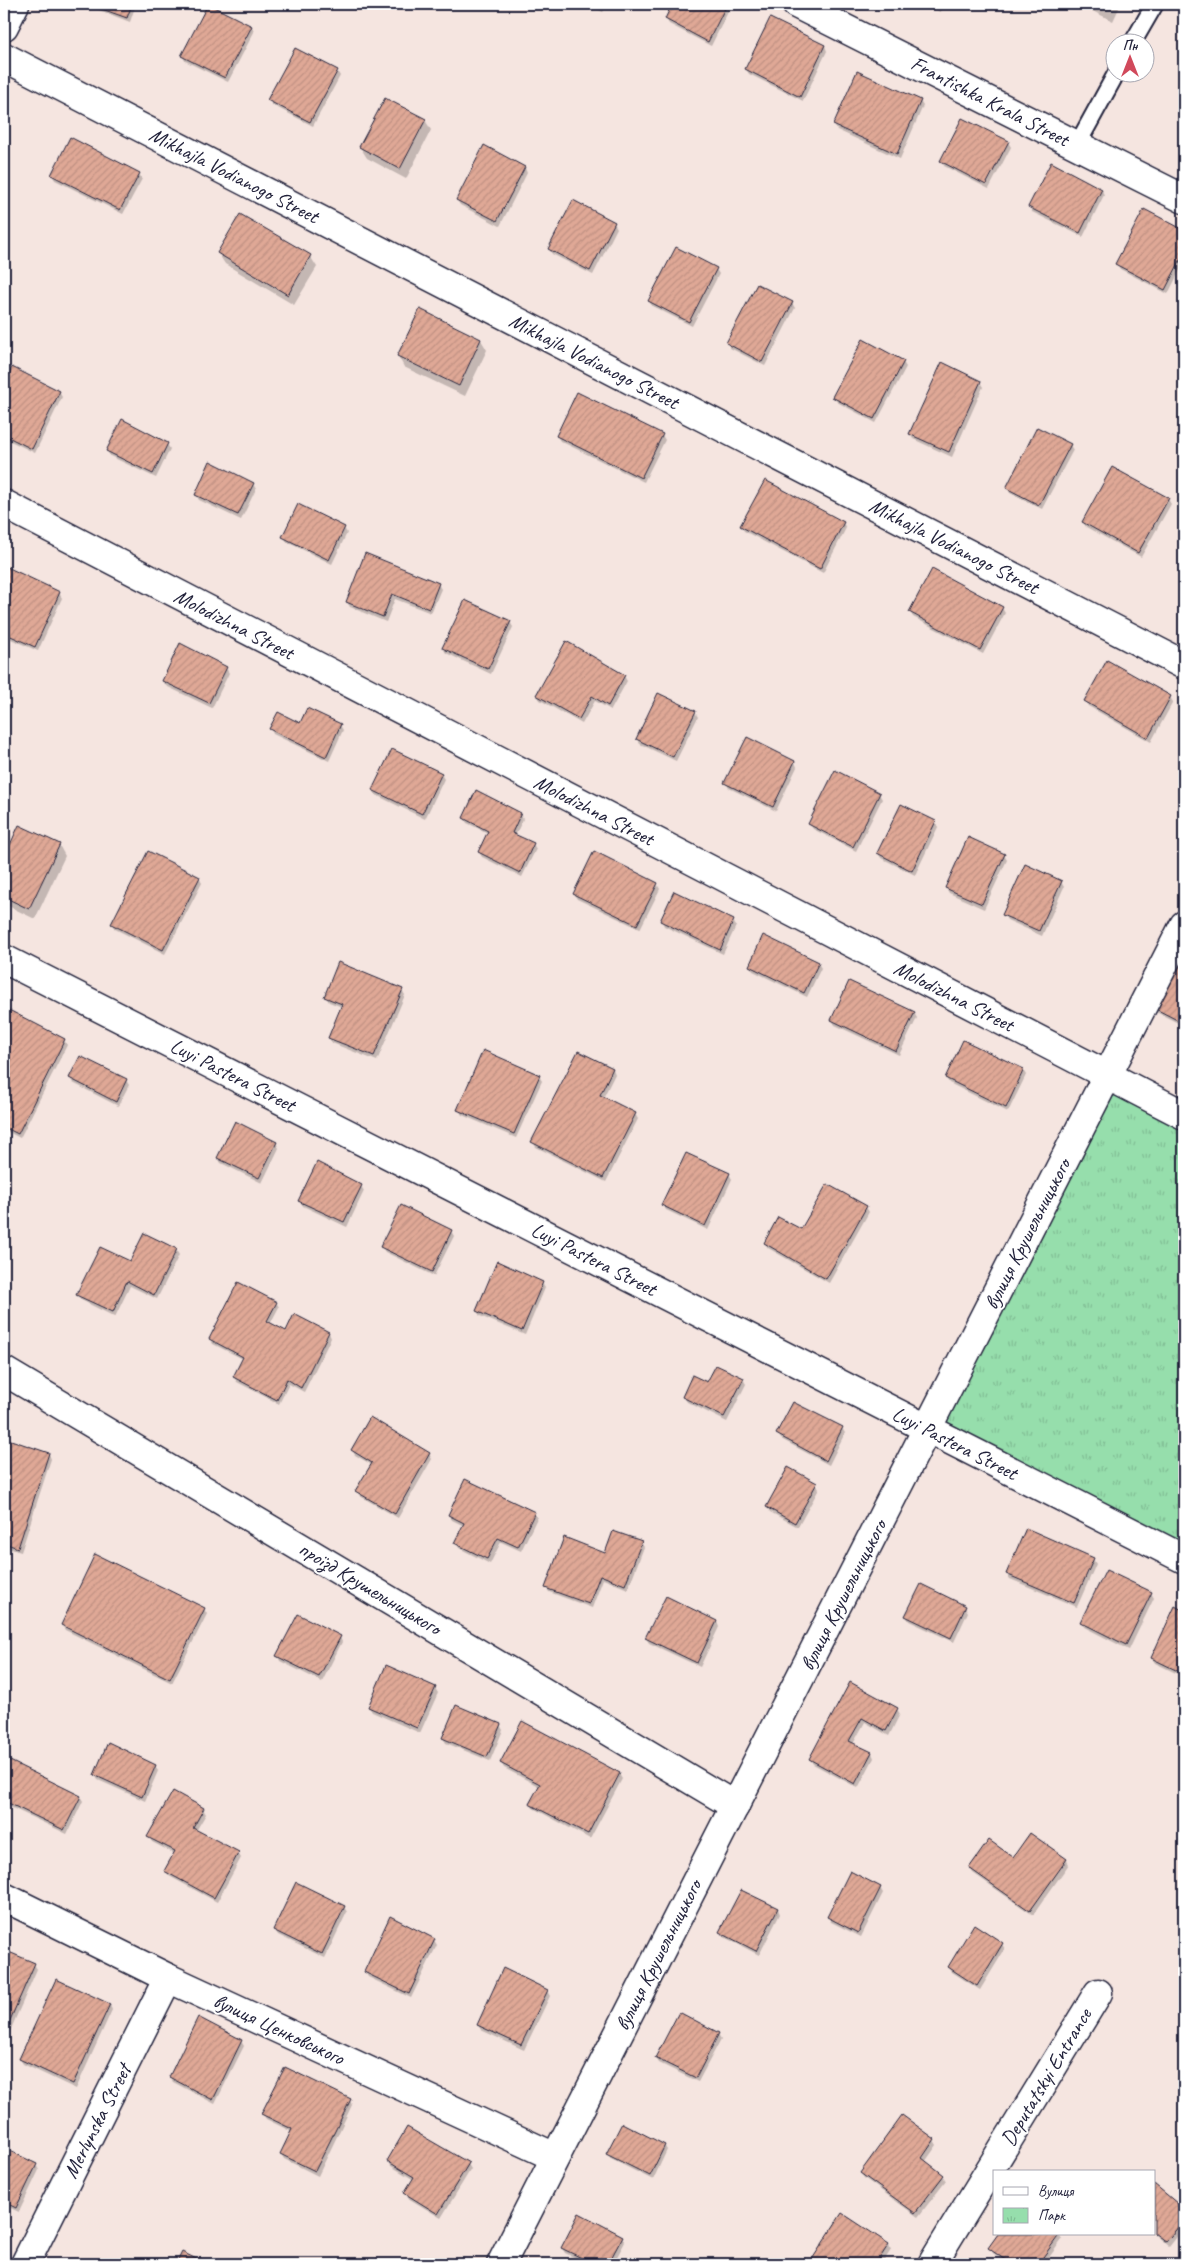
<svg xmlns="http://www.w3.org/2000/svg" width="1188" height="2268" viewBox="0 0 1188 2268" font-family="Caveat,sans-serif">
<style>
.park{fill:url(#park-tufts);stroke:#5c8074}
.shadow{fill:#0003}
.building{fill:url(#building-hatch);stroke:#22223b}
.lines{fill:none;stroke-linecap:round;stroke-linejoin:round}
.service-casing{stroke:#22223b;stroke-width:20}
.minor-casing{stroke:#22223b;stroke-width:31}
.tertiary-casing{stroke:#22223b;stroke-width:31}
.service{stroke:#fff;stroke-width:16}
.minor{stroke:#fff;stroke-width:28}
.tertiary{stroke:#fff;stroke-width:28}
.labels{text-anchor:middle;stroke-width:4;stroke-linejoin:round;paint-order:stroke}
.street-label{font-size:21px;fill:#22223b;stroke:#fff}
</style>
<defs>
<pattern id="park-tufts" width="24" height="20" patternUnits="userSpaceOnUse" patternTransform="scale(1.25)"><rect width="24" height="20" fill="#96deac"/><path d="M3 7l-1-3M5 7V3M7 7l1-3M15 17l-1-3M17 17v-4M19 17l1-3" fill="none" stroke="#81be95"/></pattern>
<pattern id="building-hatch" width="6" height="6" patternUnits="userSpaceOnUse" patternTransform="scale(1.25)"><rect width="6" height="6" fill="#dfa896"/><path d="M-1 1l2-2M0 6l6-6M5 7l2-2" fill="none" stroke="#bf9082"/></pattern>
</defs>
<rect width="100%" height="100%" fill="#f5e5e0"/>
<filter id="ink" filterUnits="userSpaceOnUse"><feTurbulence type="fractalNoise" baseFrequency=".02" numOctaves="2"/><feDisplacementMap in="SourceGraphic" scale="10" xChannelSelector="R" yChannelSelector="G"/><feConvolveMatrix kernelMatrix="1 2 1 2 8 2 1 2 1" color-interpolation-filters="sRGB"/></filter>
<g filter="url(#ink)">
<path class="park" d="M1105,1080L1184,1115V1559L927,1429Z"/>
<g class="shadow">
<path d="M83,4H136L130,22Z"/>
<path d="M586,4H608L603,12Z"/>
<path d="M674,4H732L711,46L669,24L666,19Z"/>
<path d="M924,4H944L940,12Z"/>
<path d="M1078,4H1121L1113,21Z"/>
<path d="M209,5L252,27L254,32L228,82L185,61L183,56Z"/>
<path d="M771,20L825,46L827,51L803,101L749,74L746,69Z"/>
<path d="M337,71L340,76L313,126L272,105L269,100Z"/>
<path d="M920,101L923,106L900,159L837,130L834,125Z"/>
<path d="M425,120L431,130L406,179L367,158L360,147Z"/>
<path d="M1008,142L1011,147L989,189L944,166L942,161Z"/>
<path d="M485,147L525,168L527,173L500,226L460,205L457,200Z"/>
<path d="M139,174L142,179L123,214L55,180L52,175Z"/>
<path d="M1102,190L1104,195L1083,237L1032,212L1030,207Z"/>
<path d="M1144,211L1184,231V262L1168,294L1120,269L1117,264Z"/>
<path d="M614,223L617,228L593,275L552,254L549,249Z"/>
<path d="M218,253L310,256L317,267L294,305L225,264Z"/>
<path d="M716,269L719,274L692,326L652,306L649,301Z"/>
<path d="M792,303L795,308L765,366L730,348L727,343Z"/>
<path d="M481,340L487,350L465,396L404,367L398,356Z"/>
<path d="M903,362L906,367L876,423L837,402L834,397Z"/>
<path d="M13,369L59,392L62,397L35,453L4,438V387Z"/>
<path d="M980,382L983,387L952,457L913,439L910,434Z"/>
<path d="M662,435L665,440L644,482L560,441L557,436Z"/>
<path d="M167,444L170,449L156,478L110,456L107,451Z"/>
<path d="M1070,445L1073,450L1042,509L1010,493L1007,488Z"/>
<path d="M253,484L256,489L241,520L199,500L196,495Z"/>
<path d="M1168,499L1171,504L1141,557L1086,527L1083,522Z"/>
<path d="M843,523L846,528L823,573L744,531L741,526Z"/>
<path d="M344,528L347,533L332,564L287,542L284,537Z"/>
<path d="M7,569L59,593L62,598L38,651L4,636V577Z"/>
<path d="M438,584L441,589L431,613L395,599L386,622L350,607L347,602Z"/>
<path d="M1002,608L1005,613L983,654L913,617L910,612Z"/>
<path d="M510,622L513,627L491,674L446,653L443,648Z"/>
<path d="M1108,661L1170,697L1173,702L1151,742L1088,706L1085,701Z"/>
<path d="M226,668L229,673L212,708L166,686L163,681Z"/>
<path d="M624,676L627,681L611,710L595,701L582,724L540,700L537,695Z"/>
<path d="M695,712L698,717L676,761L640,744L637,739Z"/>
<path d="M300,724L340,725L343,730L329,761L273,734L271,729Z"/>
<path d="M748,739L795,762L797,767L776,811L729,788L726,783Z"/>
<path d="M441,774L444,779L425,819L376,795L373,790Z"/>
<path d="M879,794L882,799L856,851L813,829L810,824Z"/>
<path d="M902,806L936,822L938,827L915,875L881,858L878,853Z"/>
<path d="M520,814L523,819L515,836L533,844L536,849L522,877L482,857L479,852L488,833L467,823L464,818Z"/>
<path d="M20,826L59,845L65,856L35,919L4,904V861Z"/>
<path d="M1004,855L1007,860L984,909L949,893L946,888Z"/>
<path d="M199,878L202,883L165,954L115,929L112,924Z"/>
<path d="M1061,882L1064,887L1042,936L1007,920L1004,915Z"/>
<path d="M657,884L660,889L640,929L577,899L574,894Z"/>
<path d="M662,921H733L736,926L723,954L664,926Z"/>
<path d="M1184,953V1026L1150,1009Z"/>
<path d="M818,963L821,968L807,997L753,971L750,966Z"/>
<path d="M402,990L405,995L377,1061L332,1043L329,1038L342,1007L329,1002L326,997Z"/>
<path d="M7,1011L64,1040L67,1045L20,1138L4,1130V1018Z"/>
<path d="M914,1013L917,1018L899,1055L835,1025L832,1020Z"/>
<path d="M613,1069L615,1074L603,1098L635,1114L638,1119L606,1182L536,1147L533,1142Z"/>
<path d="M1023,1070L1026,1075L1008,1112L949,1083L946,1078Z"/>
<path d="M539,1076L542,1081L516,1138L462,1115L459,1110Z"/>
<path d="M70,1078L126,1080L129,1085L118,1106L73,1083Z"/>
<path d="M276,1143L279,1148L262,1183L221,1163L218,1158Z"/>
<path d="M687,1154L729,1174L732,1179L708,1230L666,1210L663,1205Z"/>
<path d="M361,1186L364,1191L347,1227L303,1206L300,1201Z"/>
<path d="M401,1207L451,1231L454,1236L434,1276L385,1252L382,1247Z"/>
<path d="M866,1207L869,1212L829,1283L768,1248L765,1243Z"/>
<path d="M176,1250L179,1255L157,1299L130,1286L115,1317L81,1300L78,1295L130,1263Z"/>
<path d="M542,1283L545,1288L525,1335L480,1316L477,1311Z"/>
<path d="M276,1302L279,1307L270,1324L286,1332L294,1316L329,1333L331,1338L304,1392L289,1384L279,1404L237,1382L234,1377L243,1359L213,1344L210,1339Z"/>
<path d="M743,1379L746,1384L727,1422L687,1402L684,1397L708,1384Z"/>
<path d="M842,1428L845,1433L829,1465L781,1439L778,1434Z"/>
<path d="M9,1441L49,1454L51,1459L21,1552L4,1547V1457Z"/>
<path d="M352,1450L429,1454L432,1459L398,1518L360,1496L357,1491L372,1465L355,1455Z"/>
<path d="M816,1484L819,1489L798,1527L770,1512L767,1507Z"/>
<path d="M534,1513L537,1518L521,1551L501,1542L490,1564L459,1548L456,1543L464,1526L452,1520L449,1515Z"/>
<path d="M641,1542L644,1547L628,1589L603,1579L592,1608L549,1592L546,1587L605,1554Z"/>
<path d="M1093,1559L1096,1564L1077,1607L1010,1579L1007,1574Z"/>
<path d="M4,1586L8,1592L4,1600Z"/>
<path d="M1151,1593L1154,1598L1129,1650L1084,1627L1081,1622Z"/>
<path d="M666,1598L717,1622L719,1627L700,1667L649,1643L646,1638Z"/>
<path d="M965,1607L968,1612L954,1642L909,1621L906,1616Z"/>
<path d="M1176,1608L1184,1612V1677L1155,1663L1152,1658Z"/>
<path d="M204,1609L207,1614L172,1683L65,1630L62,1625Z"/>
<path d="M340,1637L342,1642L322,1682L280,1661L278,1656Z"/>
<path d="M851,1684L897,1709L900,1714L889,1736L865,1722L853,1744L872,1753L874,1758L858,1788L813,1764L810,1759Z"/>
<path d="M435,1688L438,1693L420,1733L372,1712L369,1707Z"/>
<path d="M500,1725L503,1730L490,1761L446,1743L443,1738Z"/>
<path d="M4,1759L80,1796L83,1801L67,1834L4,1804Z"/>
<path d="M501,1763L619,1774L622,1779L590,1839L533,1808L531,1804L540,1787L504,1768Z"/>
<path d="M155,1766L158,1771L145,1801L98,1780L95,1775Z"/>
<path d="M203,1809L206,1814L196,1831L238,1853L241,1858L217,1902L169,1876L166,1871L175,1854L152,1842L149,1837Z"/>
<path d="M1066,1859L1069,1864L1033,1915L973,1873L970,1868Z"/>
<path d="M880,1888L883,1893L861,1937L831,1922L828,1917Z"/>
<path d="M741,1891L778,1909L780,1914L759,1955L724,1937L721,1932Z"/>
<path d="M344,1907L347,1912L325,1958L278,1935L275,1930Z"/>
<path d="M434,1940L437,1945L411,1998L368,1977L365,1972Z"/>
<path d="M1002,1944L1005,1949L980,1990L952,1972L949,1967Z"/>
<path d="M4,1951L34,1964L37,1969L4,2045Z"/>
<path d="M57,1981L110,2005L112,2010L76,2089L23,2064L20,2059Z"/>
<path d="M547,1991L550,1996L524,2050L481,2030L478,2025Z"/>
<path d="M718,2034L721,2039L698,2082L659,2063L656,2058Z"/>
<path d="M241,2041L244,2046L215,2104L173,2082L170,2077Z"/>
<path d="M350,2100L352,2105L318,2176L284,2159L281,2154L292,2132L266,2119L263,2114Z"/>
<path d="M934,2140L937,2145L925,2162L943,2176L946,2181L918,2217L864,2178L861,2173Z"/>
<path d="M664,2145L667,2150L653,2180L611,2159L608,2154Z"/>
<path d="M4,2149L36,2165L39,2170L19,2212L4,2205Z"/>
<path d="M389,2161L468,2164L471,2169L441,2218L408,2198L405,2193L414,2180L391,2166Z"/>
<path d="M1154,2186L1184,2210V2228L1169,2247L1154,2234Z"/>
<path d="M1059,2235L1062,2240L1044,2264H1008L993,2253L990,2248Z"/>
<path d="M622,2237L625,2242L613,2264H588L565,2253L562,2248Z"/>
<path d="M889,2245L891,2250L882,2264H814L812,2261Z"/>
</g>
<g class="building">
<path d="M88,4H132L127,18Z"/>
<path d="M208,4L252,26L225,78L181,56Z"/>
<path d="M672,4H727L708,42L665,19Z"/>
<path d="M770,18L825,45L800,97L745,69Z"/>
<path d="M295,48L338,70L310,122L267,100Z"/>
<path d="M857,71L921,100L897,154L833,125Z"/>
<path d="M385,98L426,119L400,169L359,147Z"/>
<path d="M962,118L1009,141L986,185L940,161Z"/>
<path d="M70,137L140,173L120,210L51,175Z"/>
<path d="M484,145L525,167L497,221L456,200Z"/>
<path d="M1051,162L1102,189L1080,233L1028,207Z"/>
<path d="M573,200L615,222L590,271L548,249Z"/>
<path d="M1144,209L1184,230V253L1165,290L1115,264Z"/>
<path d="M240,214L311,255L288,295L217,253Z"/>
<path d="M676,247L717,268L689,322L648,301Z"/>
<path d="M757,284L793,302L762,362L726,343Z"/>
<path d="M420,309L481,339L459,386L397,356Z"/>
<path d="M863,339L904,361L874,419L832,397Z"/>
<path d="M942,362L981,381L949,452L909,434Z"/>
<path d="M12,367L60,391L32,449L4,435V384Z"/>
<path d="M577,392L663,434L641,478L556,436Z"/>
<path d="M122,419L168,443L153,474L106,451Z"/>
<path d="M1037,427L1071,444L1039,505L1006,488Z"/>
<path d="M210,461L254,483L238,515L195,495Z"/>
<path d="M1112,467L1169,498L1138,553L1082,522Z"/>
<path d="M765,480L844,522L820,569L740,526Z"/>
<path d="M298,504L345,527L329,560L282,537Z"/>
<path d="M365,553L439,583L429,609L392,594L383,617L346,602Z"/>
<path d="M7,567L60,592L35,647L4,633V574Z"/>
<path d="M932,569L1003,607L980,650L909,612Z"/>
<path d="M465,600L511,621L488,669L442,648Z"/>
<path d="M566,641L625,675L608,706L592,696L579,719L536,695Z"/>
<path d="M180,643L227,667L209,703L162,681Z"/>
<path d="M1107,660L1171,696L1148,738L1084,701Z"/>
<path d="M658,693L696,711L673,757L636,739Z"/>
<path d="M307,708L341,724L326,757L269,729L278,712L300,723Z"/>
<path d="M747,737L795,761L773,807L724,783Z"/>
<path d="M392,749L442,773L422,814L372,790Z"/>
<path d="M835,770L880,793L853,847L808,824Z"/>
<path d="M476,790L521,813L512,833L534,843L520,873L478,852L488,831L463,818Z"/>
<path d="M901,804L936,821L912,871L877,853Z"/>
<path d="M19,825L60,844L29,909L4,897V858Z"/>
<path d="M968,837L1005,854L982,904L945,888Z"/>
<path d="M148,851L200,877L163,950L111,924Z"/>
<path d="M594,851L658,883L637,925L573,894Z"/>
<path d="M1025,864L1062,881L1039,931L1002,915Z"/>
<path d="M674,891L734,920L720,950L660,921Z"/>
<path d="M763,935L819,962L804,993L749,966Z"/>
<path d="M1184,952V1016L1181,1022L1146,1004Z"/>
<path d="M338,962L403,989L374,1056L328,1038L342,1004L324,997Z"/>
<path d="M849,981L915,1012L896,1051L831,1020Z"/>
<path d="M7,1009L65,1039L18,1134L4,1127V1016Z"/>
<path d="M963,1040L1024,1069L1006,1108L945,1078Z"/>
<path d="M483,1050L540,1075L514,1134L457,1110Z"/>
<path d="M578,1051L613,1068L600,1095L636,1113L603,1178L531,1142Z"/>
<path d="M80,1056L127,1079L116,1102L69,1078Z"/>
<path d="M235,1121L277,1142L259,1178L217,1158Z"/>
<path d="M686,1153L730,1173L705,1226L661,1205Z"/>
<path d="M317,1162L362,1185L344,1222L298,1201Z"/>
<path d="M827,1184L867,1206L826,1279L764,1243L778,1217L801,1229Z"/>
<path d="M401,1205L452,1230L432,1272L380,1247Z"/>
<path d="M144,1233L177,1249L154,1295L127,1281L113,1312L76,1295L100,1247L130,1261Z"/>
<path d="M497,1261L543,1282L522,1331L476,1311Z"/>
<path d="M238,1282L277,1302L267,1321L286,1331L294,1314L329,1332L301,1388L287,1379L277,1400L233,1377L243,1357L209,1339Z"/>
<path d="M716,1365L744,1378L724,1417L682,1397L692,1375L707,1382Z"/>
<path d="M793,1402L843,1427L826,1461L776,1434Z"/>
<path d="M370,1417L430,1453L395,1514L355,1491L372,1463L351,1450Z"/>
<path d="M8,1439L49,1453L18,1548L4,1543V1453Z"/>
<path d="M788,1467L817,1483L795,1523L766,1507Z"/>
<path d="M465,1479L535,1512L518,1547L498,1538L487,1559L454,1543L464,1523L448,1515Z"/>
<path d="M1026,1528L1094,1558L1074,1603L1006,1574Z"/>
<path d="M613,1531L642,1541L625,1585L600,1575L589,1604L545,1588L564,1537L605,1553Z"/>
<path d="M95,1554L205,1608L170,1679L61,1625Z"/>
<path d="M1106,1570L1152,1592L1126,1645L1080,1622Z"/>
<path d="M921,1584L966,1606L951,1638L905,1616Z"/>
<path d="M666,1596L717,1621L697,1663L645,1638Z"/>
<path d="M1175,1606L1184,1611V1674L1151,1658Z"/>
<path d="M298,1614L341,1636L319,1677L276,1656Z"/>
<path d="M386,1665L436,1687L417,1728L368,1707Z"/>
<path d="M850,1682L898,1708L886,1731L862,1718L849,1741L872,1752L855,1784L809,1759Z"/>
<path d="M456,1705L501,1724L487,1757L442,1738Z"/>
<path d="M522,1721L620,1773L588,1834L529,1804L540,1784L500,1763Z"/>
<path d="M108,1742L156,1765L142,1797L94,1775Z"/>
<path d="M4,1758L81,1796L64,1830L4,1801Z"/>
<path d="M173,1791L204,1808L193,1828L239,1852L214,1898L164,1871L175,1851L147,1837Z"/>
<path d="M1030,1833L1067,1859L1030,1911L969,1868L989,1840L1013,1857Z"/>
<path d="M850,1871L881,1887L858,1933L827,1917Z"/>
<path d="M296,1882L345,1906L322,1954L273,1930Z"/>
<path d="M741,1890L778,1908L756,1951L719,1932Z"/>
<path d="M390,1916L435,1939L409,1994L364,1972Z"/>
<path d="M974,1924L1003,1943L977,1986L948,1967Z"/>
<path d="M4,1950L35,1963L4,2034Z"/>
<path d="M503,1968L548,1990L521,2045L477,2025Z"/>
<path d="M56,1979L110,2004L73,2084L19,2059Z"/>
<path d="M679,2012L719,2033L696,2078L655,2058Z"/>
<path d="M198,2017L242,2040L213,2100L169,2077Z"/>
<path d="M285,2067L351,2099L315,2171L280,2154L292,2129L261,2114Z"/>
<path d="M902,2115L935,2139L922,2158L944,2175L915,2213L860,2173Z"/>
<path d="M622,2123L665,2145L650,2176L606,2154Z"/>
<path d="M407,2127L469,2163L438,2214L404,2193L414,2177L387,2161Z"/>
<path d="M4,2148L37,2164L16,2208L4,2202Z"/>
<path d="M1154,2184L1184,2209V2220L1166,2242L1154,2233Z"/>
<path d="M579,2213L623,2236L608,2264H594L561,2248Z"/>
<path d="M842,2213L889,2244L876,2264H816L811,2261Z"/>
<path d="M998,2234H1060L1038,2264H1011L988,2248Z"/>
<path d="M182,2252L207,2264H176Z"/>
</g>
<g class="lines">
<g class="service-casing">
<g id="service">
<path d="M1133,42L1155,4"/>
<path d="M1077,145L1117,72"/>
</g>
</g>
<g class="minor-casing">
<g id="minor">
<path d="M796,4L1184,199"/>
<path d="M4,57L1184,665"/>
<path d="M4,504L1184,1115"/>
<path d="M4,1371L735,1806"/>
<path d="M4,1897L168,1978L555,2157"/>
<path d="M25,2264L168,1978"/>
<path d="M501,2264L1184,925"/>
<path d="M932,2264L1098,1993"/>
</g>
</g>
<g class="tertiary-casing">
<g id="tertiary">
<path d="M4,26L15,4"/>
<path d="M4,959L1184,1559"/>
</g>
</g>
<use href="#service" class="service"/>
<use href="#minor" class="minor"/>
<use href="#tertiary" class="tertiary"/>
</g>
</g>
<g class="labels">
<g class="street-label">
<text transform="translate(990 101) rotate(27)" y="7">Frantishka Krala Street</text>
<text transform="translate(234 175) rotate(27)" y="7">Mikhajla Vodianogo Street</text>
<text transform="translate(594 361) rotate(27)" y="7">Mikhajla Vodianogo Street</text>
<text transform="translate(954 546) rotate(27)" y="7">Mikhajla Vodianogo Street</text>
<text transform="translate(234 624) rotate(27)" y="7">Molodizhna Street</text>
<text transform="translate(594 810) rotate(27)" y="7">Molodizhna Street</text>
<text transform="translate(954 996) rotate(27)" y="7">Molodizhna Street</text>
<text transform="translate(233 1075) rotate(27)" y="7">Luyi Pastera Street</text>
<text transform="translate(1027 1234) rotate(-63)" y="7">вулиця Крушельницького</text>
<text transform="translate(594 1259) rotate(27)" y="7">Luyi Pastera Street</text>
<text transform="translate(955 1443) rotate(27)" y="7">Luyi Pastera Street</text>
<text transform="translate(370 1588) rotate(31)" y="7">проїзд Крушельницького</text>
<text transform="translate(843 1595) rotate(-63)" y="7">вулиця Крушельницького</text>
<text transform="translate(658 1955) rotate(-63)" y="7">вулиця Крушельницького</text>
<text transform="translate(279 2029) rotate(25)" y="7">вулиця Ценковського</text>
<text transform="translate(1046 2077) rotate(-59)" y="7">Deputatskyi Entrance</text>
<text transform="translate(97 2121) rotate(-63)" y="7">Merlynska Street</text>
</g>
</g>
<rect width="1188" height="2268" fill="none" stroke="#fff" stroke-width="20"/>
<rect x="10" y="10" width="1168" height="2248" fill="none" stroke="#22223b" stroke-width="2" filter="url(#ink)"/>
<rect x="993" y="2170" width="162" height="65" fill="#ffffff" stroke="#a7a7b1"/>
<rect x="1003" y="2187" width="25" height="8" fill="#ffffff" stroke="#a7a7b1"/>
<text x="1038" y="2196" font-size="15" fill="#22223b">Вулиця</text>
<rect x="1003" y="2208" width="25" height="15" fill="url(#park-tufts)" stroke="#a7a7b1"/>
<text x="1038" y="2220" font-size="15" fill="#22223b">Парк</text>
<g transform="translate(1130 58)"><circle r="24" fill="#ffffff" stroke="#a7a7b1"/>
<path d="M0-4L9 19L0 12L-9 19Z" fill="#d1495b"/>
<text y="-8" font-size="14" font-weight="bold" text-anchor="middle" fill="#22223b">Пн</text>
</g>
</svg>
